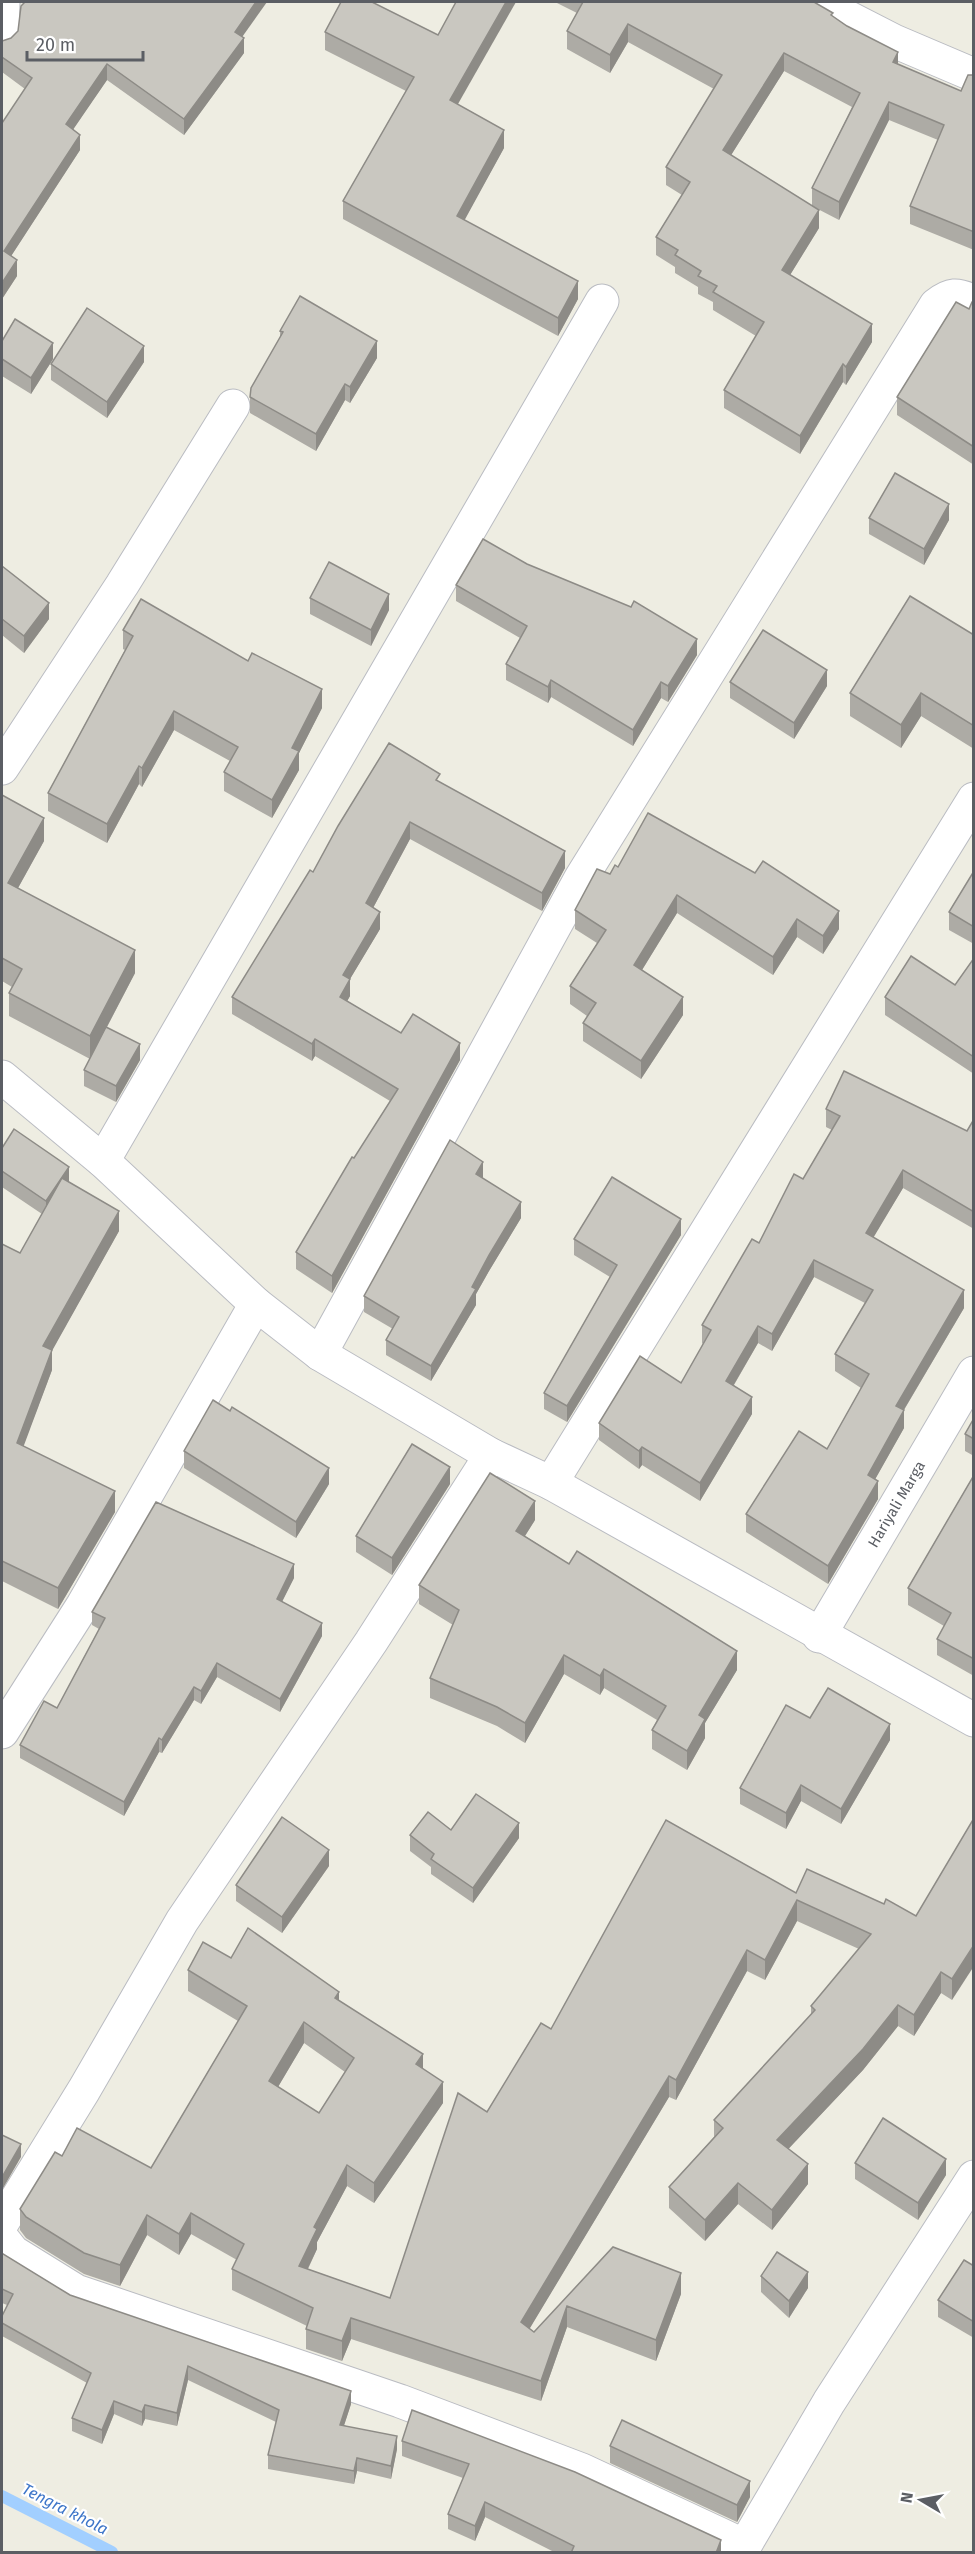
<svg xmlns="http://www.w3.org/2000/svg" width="975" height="2554" font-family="'Fira Sans',sans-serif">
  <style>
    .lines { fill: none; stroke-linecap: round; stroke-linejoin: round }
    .stream { stroke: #a2cfff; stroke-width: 12 }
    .minor-casing { stroke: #babcc2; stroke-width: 35 }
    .minor { stroke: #fff; stroke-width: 33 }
    .wall { fill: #adaba5; fill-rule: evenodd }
    .shaded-wall { fill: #8d8b86 }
    .building { fill: #c9c7c0; stroke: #8d8b86; stroke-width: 1.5; fill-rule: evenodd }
    .labels { text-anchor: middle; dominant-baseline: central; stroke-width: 4.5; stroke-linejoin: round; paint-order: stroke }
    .street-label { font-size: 15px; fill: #5b5e64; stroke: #fff }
    .water-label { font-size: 16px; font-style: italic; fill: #3e76c9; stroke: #fff }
  </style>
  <rect width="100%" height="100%" fill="#eeede2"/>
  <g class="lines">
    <path class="stream" d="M2,2496L112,2552"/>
    <g class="minor-casing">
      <g id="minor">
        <path d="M818,2L894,41L974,75"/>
        <path d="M2,38L3,2"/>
        <path d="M2,768L122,585L233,406"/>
        <path d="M2,1077L103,1161L256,1304L320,1354L491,1455L551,1483L974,1720"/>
        <path d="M103,1161L602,301"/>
        <path d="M320,1354L581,878L936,305C950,294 957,293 974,302"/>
        <path d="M551,1483L974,799"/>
        <path id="s1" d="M819,1636L974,1373"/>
        <path d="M2,1732L83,1605L256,1304"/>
        <path d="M2,2223L84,2090L182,1921L371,1642L491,1455"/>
        <path d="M2,2238L13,2252L76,2291L400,2401L582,2470L745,2546"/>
        <path d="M741,2552L829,2402L974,2177"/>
      </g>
    </g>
    <use href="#minor" class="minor"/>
  </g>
  <g class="wall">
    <path d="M555,2H814L898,64L961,91L974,75V250L910,224V206L938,140L889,120L839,220L812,206V188L852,107L784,71L731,155L819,228L790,275L872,342L846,385L843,382L800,454L724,408V390L756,336L713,310V302L698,294V287L675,273V267L656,255V237L682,195L666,185V167L714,89L628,42L610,73L567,49V31L577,13Z"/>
    <path d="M18,31L243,37L244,53L184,135L107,80L73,129L80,150L11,256L17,276L2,299L25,89L2,72V41L11,38Z"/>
    <path d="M325,32L438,35L458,105L504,148L464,220L578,299L558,336L343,219V201L406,91L325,50Z"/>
    <path d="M974,302V465L897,415V397L969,309Z"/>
    <path d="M280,331L377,358L350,403L345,400L316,451L250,413V397L280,338Z"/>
    <path d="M2,341L53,359L31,394L2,376Z"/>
    <path d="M144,362L107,418L51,380V364Z"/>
    <path d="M869,518L949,520L924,565L869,534Z"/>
    <path d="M527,564L697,655L668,702L661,698L633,746L551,697L548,703L506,680V664L520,638L456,601V585Z"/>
    <path d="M2,566L49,619L24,653L2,635Z"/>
    <path d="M310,598L389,610L371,646L310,614Z"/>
    <path d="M123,630L322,708L299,753V770L272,818L224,791V772L230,761L174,730L142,787L139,784L107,843L48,811V793L125,650L123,649Z"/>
    <path d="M974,635V749L921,716L901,748L850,716V693Z"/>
    <path d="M730,682L827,686L794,739L730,698Z"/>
    <path d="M440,782L565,868L542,911L410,839L373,908L380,929L350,979V996L347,1001L401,1033L460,1060L332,1293L296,1269V1252L390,1101L315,1056L312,1061L232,1014V997L313,872Z"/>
    <path d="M2,795L44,841L18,888L135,973L107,1027L140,1060L116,1102L84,1086V1070L90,1059L9,1016V993L12,987L2,981Z"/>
    <path d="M618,867L839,929L823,954L797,937L773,975L677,913L642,970L683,1015L641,1079L583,1041V1023L587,1016L570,1004V986L597,943L575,929V910L610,874Z"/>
    <path d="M974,871V944L949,930V912Z"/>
    <path d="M974,958V1074L885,1015V997L955,985Z"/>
    <path d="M826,1109L967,1131L974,1119V1229L903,1188L873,1237L964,1308L904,1410V1428L875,1479L878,1499L828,1584L746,1532V1514L827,1449L861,1388L835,1371V1354L865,1303L814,1277L772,1351L758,1343L734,1385L752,1414L700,1501L642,1465L639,1469L599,1440V1423L681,1383L703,1344L702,1343V1325L803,1179L832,1130L826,1127Z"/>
    <path d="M2,1148L69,1182L119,1231L52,1350V1370L23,1446L115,1512L58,1609L2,1581V1244L20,1253L42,1214L2,1187Z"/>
    <path d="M483,1177V1178L521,1218L489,1271L476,1294V1305L431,1381L386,1355V1340L393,1329L364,1312V1296Z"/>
    <path d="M681,1235L567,1422L544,1409V1393L610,1277L574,1255V1239Z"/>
    <path d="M230,1411L329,1484L296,1538L184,1468V1451Z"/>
    <path d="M974,1418V1456L965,1451V1434Z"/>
    <path d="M974,1475V1676L937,1655V1639L944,1626L908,1605V1588Z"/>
    <path d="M450,1484L392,1575L356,1552V1536Z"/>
    <path d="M535,1520L525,1536L737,1670L705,1723V1738L687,1770L652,1749V1730L657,1720L604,1688L600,1695L564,1674L525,1743L497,1726L430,1698V1678L453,1625L419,1604V1585Z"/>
    <path d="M294,1578L282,1601L322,1636L280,1712L217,1677L201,1704L194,1700L162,1753L159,1752L124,1816L20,1758V1745L57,1708L99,1629L92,1625V1612Z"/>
    <path d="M810,1718L890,1740L841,1824L801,1801L786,1829L740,1804V1788Z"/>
    <path d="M974,1818L952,2000L941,1993L914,2036L898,2026L863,2070L788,2149L808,2184L772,2230L738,2204L705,2241L669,2208V2187L714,2137V2120L811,2015V2006L859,1949L797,1921L765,1980L747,1971L676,2100L669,2097L529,2329L534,2332L613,2247L681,2294L656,2361L567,2327L541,2401L351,2339L342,2361L306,2349V2329L307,2326L232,2290V2269L237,2260L191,2234L179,2255L147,2235L120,2286L84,2274L26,2238L20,2230V2209L62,2156L151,2168L238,2021L188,1991V1970L231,1958L339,2001L423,2069L443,2103L374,2203L347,2186L317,2242V2249L308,2269L390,2298L487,2112L551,2029L796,1893L884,1904L916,1916ZM304,2043L345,2072L319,2113L278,2087Z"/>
    <path d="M451,1830L519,1838L473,1903L431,1874V1867L410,1851V1835Z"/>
    <path d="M329,1866L282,1933L236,1901V1885Z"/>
    <path d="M855,2163L946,2175L918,2220L855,2179Z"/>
    <path d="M2,2253L3,2254L70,2295L351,2404L344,2425L397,2449L391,2479L357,2471L354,2484L268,2469V2455L276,2422L188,2380L177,2426L145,2419L142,2426L114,2414L102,2444L72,2431V2418L87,2383L2,2336V2316L7,2305L2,2303Z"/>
    <path d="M974,2266V2338L938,2317V2300Z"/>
    <path d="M761,2276L808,2288L789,2318L761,2292Z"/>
    <path d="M402,2441L721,2553H556L485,2517L475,2541L448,2529V2514L463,2478L402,2456Z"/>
    <path d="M610,2446L750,2497L737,2522L610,2463Z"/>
  </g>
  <g class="shaded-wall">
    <path d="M256,2H267L235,47V32Z"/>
    <path d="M506,2H516L450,118V100Z"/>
    <path d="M628,24V42L610,73V55Z"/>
    <path d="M244,38V53L184,135V119Z"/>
    <path d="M898,52V70L893,62Z"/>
    <path d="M784,53V71L723,168V150Z"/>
    <path d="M107,64V80L66,140V124Z"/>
    <path d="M889,102V120L839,220V202Z"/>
    <path d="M504,130V148L457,234V216Z"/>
    <path d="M80,135V150L4,267V251Z"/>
    <path d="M819,210V228L782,288V270Z"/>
    <path d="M17,260V276L2,299V283Z"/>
    <path d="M578,281V299L558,336V318Z"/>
    <path d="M872,324V342L846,385V367Z"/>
    <path d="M377,341V358L350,403V387Z"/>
    <path d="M53,343V359L31,394V378Z"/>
    <path d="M144,346V362L107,418V402Z"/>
    <path d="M843,364V382L800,454V436Z"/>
    <path d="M345,384V400L316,451V434Z"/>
    <path d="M949,504V520L924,565V549Z"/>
    <path d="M389,594V610L371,646V630Z"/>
    <path d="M49,603V619L24,653V636Z"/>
    <path d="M697,639V655L668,702V686Z"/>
    <path d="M827,670V686L794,739V723Z"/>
    <path d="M551,680V697L548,703V687Z"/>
    <path d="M661,682V698L633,746V730Z"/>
    <path d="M322,689V708L299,753V770L272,818V800L292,748Z"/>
    <path d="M921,693V716L901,748V725Z"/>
    <path d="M174,711V730L142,787V768Z"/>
    <path d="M139,766V784L107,843V824Z"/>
    <path d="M44,818V841L8,906V883Z"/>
    <path d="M410,822V839L366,921V903Z"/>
    <path d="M565,851V868L542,911V893Z"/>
    <path d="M677,895V913L634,983V965Z"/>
    <path d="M839,911V929L823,954V936Z"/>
    <path d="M380,912V929L350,979V996L340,1014V997L343,975Z"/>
    <path d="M797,919V937L773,975V957Z"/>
    <path d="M135,950V973L90,1059V1036Z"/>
    <path d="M683,997V1015L641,1079V1061Z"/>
    <path d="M315,1039V1056L312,1061V1044Z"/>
    <path d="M460,1043V1060L332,1293V1276Z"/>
    <path d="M140,1044V1060L116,1102V1086Z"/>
    <path d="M483,1162V1177L476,1190V1174Z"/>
    <path d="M69,1167V1184L46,1217V1201Z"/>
    <path d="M903,1170V1188L866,1250V1233Z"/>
    <path d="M521,1202V1218L489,1271L476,1294V1305L431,1381V1366L489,1255Z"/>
    <path d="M119,1211V1231L43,1367V1346Z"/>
    <path d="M681,1219V1235L567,1422V1406Z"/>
    <path d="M814,1260V1277L772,1351V1334Z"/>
    <path d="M964,1290V1308L896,1423V1406Z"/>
    <path d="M758,1326V1343L726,1398V1381Z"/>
    <path d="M52,1350V1370L17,1464V1443Z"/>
    <path d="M752,1397V1414L700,1501V1483Z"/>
    <path d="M904,1410V1428L868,1492V1475Z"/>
    <path d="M642,1447V1465L639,1469V1451Z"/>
    <path d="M450,1467V1484L392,1575V1558Z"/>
    <path d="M329,1468V1484L296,1538V1522Z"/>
    <path d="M878,1481V1499L828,1584V1566Z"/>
    <path d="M115,1491V1512L58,1609V1588Z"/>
    <path d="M535,1501V1520L516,1550V1531Z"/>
    <path d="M294,1564V1578L277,1612V1599Z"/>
    <path d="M322,1623V1636L280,1712V1699Z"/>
    <path d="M737,1651V1670L705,1723V1738L687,1770V1751L699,1715Z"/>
    <path d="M564,1655V1674L525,1743V1723Z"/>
    <path d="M217,1663V1677L201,1704V1691Z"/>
    <path d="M604,1669V1688L600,1695V1676Z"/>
    <path d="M194,1687V1700L162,1753V1740Z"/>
    <path d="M890,1724V1740L841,1824V1809Z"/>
    <path d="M159,1738V1752L124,1816V1802Z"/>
    <path d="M801,1785V1801L786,1829V1813Z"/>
    <path d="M519,1823V1838L473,1903V1888Z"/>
    <path d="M329,1850V1866L282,1933V1917Z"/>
    <path d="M797,1900V1921L765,1980V1960Z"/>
    <path d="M974,1945V1966L952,2000V1979Z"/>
    <path d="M747,1950V1971L676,2100V2080Z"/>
    <path d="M941,1972V1993L914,2036V2015Z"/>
    <path d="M339,1992V2013L335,1998Z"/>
    <path d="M898,2005V2026L863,2070L777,2161V2140Z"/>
    <path d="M304,2022V2043L269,2102V2081Z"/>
    <path d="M423,2054V2075L416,2064Z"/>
    <path d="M669,2076V2097L521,2343V2322Z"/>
    <path d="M443,2082V2103L374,2203V2183Z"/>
    <path d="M21,2144V2157L2,2190V2177Z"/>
    <path d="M946,2159V2175L918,2220V2203Z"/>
    <path d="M808,2164V2184L772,2230V2210Z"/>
    <path d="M347,2165V2186L317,2242V2249L299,2287V2266L314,2227Z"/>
    <path d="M738,2183V2204L705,2241V2220Z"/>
    <path d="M191,2213V2234L179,2255V2234Z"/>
    <path d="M147,2215V2235L120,2286V2265Z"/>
    <path d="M808,2272V2288L789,2318V2301Z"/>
    <path d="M681,2273V2294L656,2361V2340Z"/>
    <path d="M567,2306V2327L541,2401V2381Z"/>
    <path d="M351,2318V2339L342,2361V2341Z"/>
    <path d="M188,2366V2380L177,2426V2413Z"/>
    <path d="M351,2391V2404L340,2438V2425Z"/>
    <path d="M114,2401V2414L102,2444V2430Z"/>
    <path d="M145,2405V2419L142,2426V2412Z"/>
    <path d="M397,2436V2449L391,2479V2466Z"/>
    <path d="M357,2458V2471L354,2484V2471Z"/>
    <path d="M750,2481V2497L737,2522V2505Z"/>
    <path d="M485,2502V2517L475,2541V2526Z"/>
    <path d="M721,2540V2553H716Z"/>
  </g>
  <g class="building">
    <path d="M25,2H256L235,32L244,38L184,119L107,64L66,124L80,135L4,251L17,260L2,283V123L32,78L2,57V41L11,38L18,31L21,6Z"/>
    <path d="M341,2H372L438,35L456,2H506L450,100L504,130L457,216L578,281L558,318L343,201L414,77L325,32Z"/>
    <path d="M583,2H814L833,13L831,15L847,26L898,52L893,62L961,91L968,75H974V232L910,206L944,125L889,102L839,202L812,188L860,93L784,53L723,150L819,210L782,270L872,324L846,367L843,364L800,436L724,390L764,322L713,292L717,286L698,276L701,271L675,255L678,250L656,237L690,182L666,167L722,75L628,24L610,55L567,31Z"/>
    <path d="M300,296L377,341L350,387L345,384L316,434L250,397L251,388L283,332L280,331Z"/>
    <path d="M956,302L969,309L972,302H974V447L897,397Z"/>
    <path d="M87,308L144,346L107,402L51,364Z"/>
    <path d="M15,319L53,343L31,378L2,359V341Z"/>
    <path d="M895,473L949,504L924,549L869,518Z"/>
    <path d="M483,539L527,564L631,607L634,601L697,639L668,686L661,682L633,730L551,680L548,687L506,664L527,626L456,585Z"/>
    <path d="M329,562L389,594L371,630L310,598Z"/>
    <path d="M2,566L49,603L24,636L2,619Z"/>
    <path d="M910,596L974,635V726L921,693L901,725L850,693Z"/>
    <path d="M141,599L248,661L252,653L322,689L292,748L299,751L272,800L224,772L238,747L174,711L142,768L139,766L107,824L48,793L133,636L123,630Z"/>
    <path d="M763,630L827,670L794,723L730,682Z"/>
    <path d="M389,743L440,774L436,780L565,851L542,893L410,822L366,903L380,912L343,975L350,979L340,997L401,1033L413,1014L460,1043L332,1276L296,1252L352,1157L354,1158L398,1089L315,1039L312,1044L232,997L310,870L313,872L338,826Z"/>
    <path d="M2,795L44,818L8,883L135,950L90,1036L9,993L22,969L2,958Z"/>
    <path d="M648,813L755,873L763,861L839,911L823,936L797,919L773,957L677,895L634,965L683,997L641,1061L583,1023L596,1003L570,986L606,930L575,910L597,869L610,874L615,865L618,867Z"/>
    <path d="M974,871V927L949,912Z"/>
    <path d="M911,956L955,985L974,958V1057L885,997Z"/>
    <path d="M106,1027L140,1044L116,1086L84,1070Z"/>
    <path d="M844,1071L967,1131L974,1119V1212L903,1170L866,1233L964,1290L896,1406L904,1410L868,1475L878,1481L828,1566L746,1514L799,1431L827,1449L869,1374L835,1354L873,1290L814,1260L772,1334L758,1326L726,1381L752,1397L700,1483L642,1447L639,1451L599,1423L640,1356L681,1383L711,1330L702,1325L752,1239L759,1243L794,1174L803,1179L840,1116L826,1109Z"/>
    <path d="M14,1129L69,1167L46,1201L2,1171V1148Z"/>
    <path d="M450,1140L483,1162L476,1174L521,1202L489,1255L472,1287L476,1289L431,1366L386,1340L399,1317L364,1296Z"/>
    <path d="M612,1177L681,1219L567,1406L544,1393L617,1265L574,1239Z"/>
    <path d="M62,1178L119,1211L43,1346L52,1350L17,1443L115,1491L58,1588L2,1561V1244L20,1253Z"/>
    <path d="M213,1400L230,1411L232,1407L329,1468L296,1522L184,1451Z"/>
    <path d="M974,1418V1439L965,1434Z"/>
    <path d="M412,1444L450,1467L392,1558L356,1536Z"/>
    <path d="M490,1473L535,1501L516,1531L569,1564L577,1551L737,1651L699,1715L705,1719L687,1751L652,1730L666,1706L604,1669L600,1676L564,1655L525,1723L497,1707L430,1678L459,1610L419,1585Z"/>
    <path d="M974,1475V1659L937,1639L951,1613L908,1588Z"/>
    <path d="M156,1502L294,1564L277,1599L322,1623L280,1699L217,1663L201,1691L194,1687L162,1740L159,1738L124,1802L20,1745L44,1701L57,1708L105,1618L92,1612Z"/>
    <path d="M828,1688L890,1724L841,1809L801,1785L786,1813L740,1788L786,1705L810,1718Z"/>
    <path d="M476,1794L519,1823L473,1888L431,1859L434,1854L410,1835L428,1812L451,1830Z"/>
    <path d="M282,1817L329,1850L282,1917L236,1885Z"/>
    <path d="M974,1818V1945L952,1979L941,1972L914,2015L898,2005L863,2049L777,2140L808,2164L772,2210L738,2183L705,2220L669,2187L723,2128L714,2120L815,2010L811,2006L871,1934L797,1900L765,1960L747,1950L676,2080L669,2076L521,2322L534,2332L613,2247L681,2273L656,2340L567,2306L541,2381L351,2318L342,2341L306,2329L313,2308L232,2269L244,2244L191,2213L179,2234L147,2215L120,2265L84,2253L26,2217L20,2209L55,2152L62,2156L77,2128L151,2168L247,2006L188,1970L203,1942L231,1958L248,1928L339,1992L335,1998L423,2054L416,2064L443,2082L374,2183L347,2165L314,2227L317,2229L299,2266L390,2298L458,2093L487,2112L541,2023L551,2029L666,1820L796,1893L807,1869L884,1904L886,1899L916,1916ZM304,2022L354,2058L319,2113L269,2081Z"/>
    <path d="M883,2118L946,2159L918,2203L855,2163Z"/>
    <path d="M2,2135L21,2144L2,2177Z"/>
    <path d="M777,2252L808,2272L789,2301L761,2276Z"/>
    <path d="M2,2253L3,2254L70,2295L351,2391L340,2425L397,2436L391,2466L357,2458L354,2471L268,2455L279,2410L188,2366L177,2413L145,2405L142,2412L114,2401L102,2430L72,2418L91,2373L2,2323V2316L13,2294L2,2289Z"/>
    <path d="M964,2260L974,2266V2322L938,2300Z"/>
    <path d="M412,2410L575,2472L721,2540L716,2553H571L574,2546L485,2502L475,2526L448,2514L469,2464L402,2441Z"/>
    <path d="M622,2420L750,2481L737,2505L610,2446Z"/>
  </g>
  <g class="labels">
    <g class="street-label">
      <text stroke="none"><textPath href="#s1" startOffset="153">Hariyali Marga</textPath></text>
    </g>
    <g class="water-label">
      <text transform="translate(65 2509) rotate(27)">Tengra khola</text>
    </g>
  </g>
  <rect width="975" height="2554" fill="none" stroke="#5b5e64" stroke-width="6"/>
  <g transform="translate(921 2500) rotate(280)" stroke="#ffffff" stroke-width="4.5" paint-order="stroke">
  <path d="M0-4.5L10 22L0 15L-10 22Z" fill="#5b5e64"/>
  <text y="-9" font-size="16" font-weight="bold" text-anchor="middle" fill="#5b5e64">N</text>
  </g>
  <path d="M27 51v9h116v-9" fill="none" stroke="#5b5e64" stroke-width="3"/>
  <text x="36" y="51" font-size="18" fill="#5b5e64" stroke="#ffffff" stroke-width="4.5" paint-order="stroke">20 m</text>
</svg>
